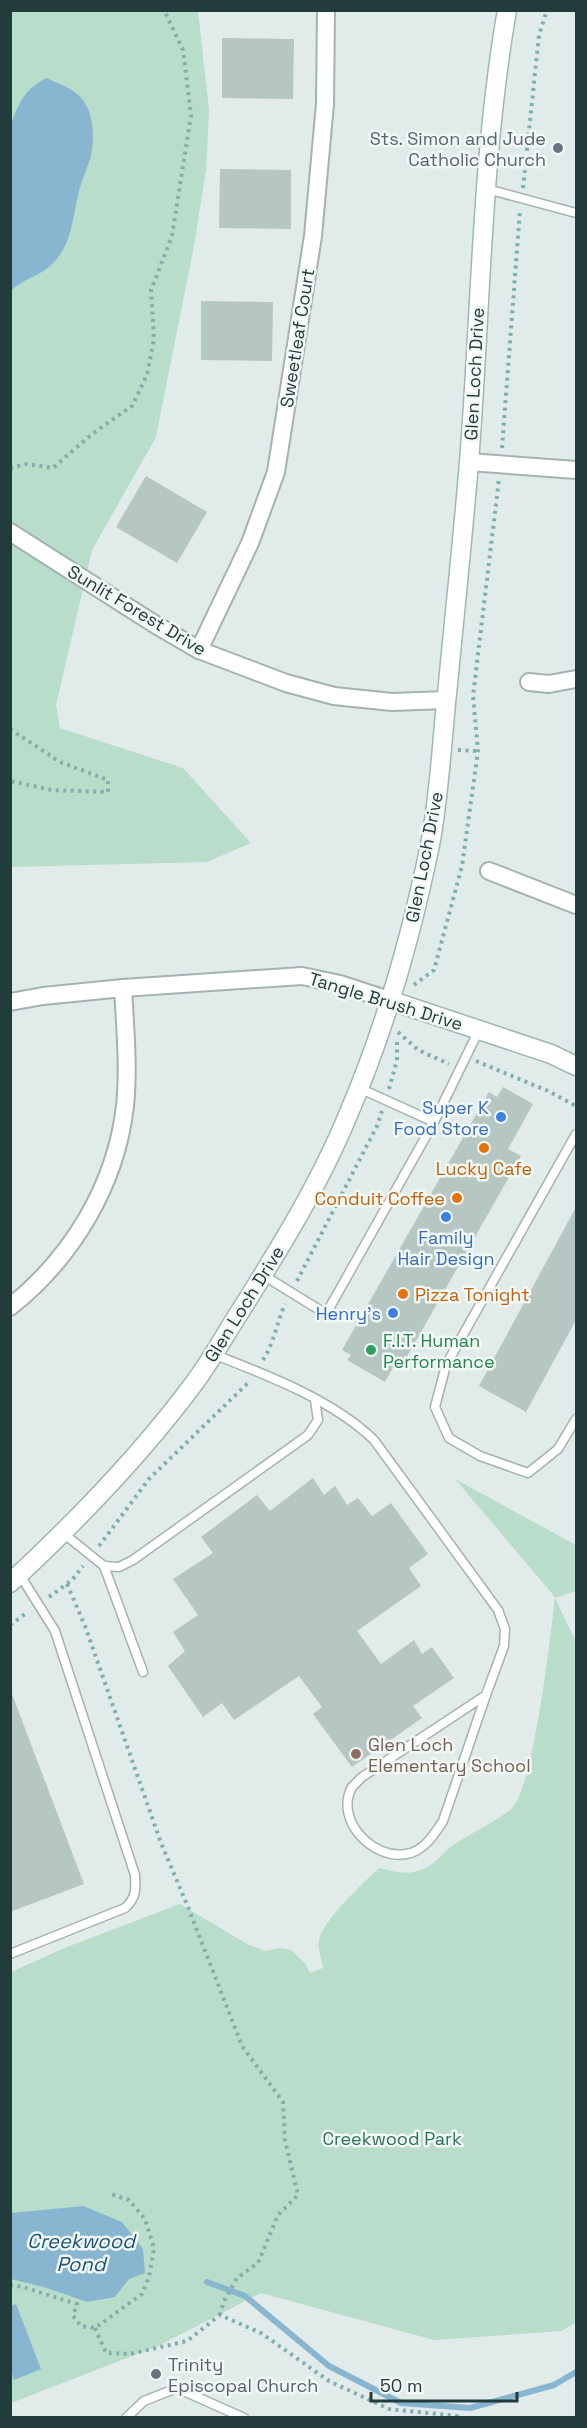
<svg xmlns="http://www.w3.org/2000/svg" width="587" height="2428" font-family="'Space Grotesk',sans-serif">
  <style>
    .green { fill: #b9ddcb }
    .water { fill: #88b6d1 }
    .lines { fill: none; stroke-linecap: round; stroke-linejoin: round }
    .stream { stroke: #88b6d1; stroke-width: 6 }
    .building { fill: #b6c6c3 }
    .lane-casing { stroke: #a4b3b1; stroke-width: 11 }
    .street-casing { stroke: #a4b3b1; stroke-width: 20 }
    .secondary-casing { stroke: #9fb7b4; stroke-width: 21 }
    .path { stroke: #81afab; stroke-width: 4; stroke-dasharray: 3 4.5; stroke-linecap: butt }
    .lane { stroke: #fff; stroke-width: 8 }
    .street { stroke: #fff; stroke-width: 16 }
    .secondary { stroke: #fff; stroke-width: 18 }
    .worship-dot { fill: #6b7280; stroke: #f1f8f6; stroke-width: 2 }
    .shop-dot { fill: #3f7fe0; stroke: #f1f8f6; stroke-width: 2 }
    .food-dot { fill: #e8710a; stroke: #f1f8f6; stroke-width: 2 }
    .leisure-dot { fill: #2e9e5b; stroke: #f1f8f6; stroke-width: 2 }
    .education-dot { fill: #8d6e63; stroke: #f1f8f6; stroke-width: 2 }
    .labels { text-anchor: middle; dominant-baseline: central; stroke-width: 5; stroke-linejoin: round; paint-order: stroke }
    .worship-label { font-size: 18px; fill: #5b616d; stroke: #f1f8f6; text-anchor: end }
    .street-label { font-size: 18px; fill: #213c3b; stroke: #f1f8f6 }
    .shop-label { font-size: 18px; fill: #366cbe; stroke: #f1f8f6; text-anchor: end }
    .food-label { font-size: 18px; fill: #c56008; stroke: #f1f8f6 }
    .leisure-label { font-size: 18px; fill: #27864d; stroke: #f1f8f6; text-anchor: start }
    .education-label { font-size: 18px; fill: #785e54; stroke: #f1f8f6; text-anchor: start }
    .park-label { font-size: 18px; fill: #2b7357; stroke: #f1f8f6 }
    .water-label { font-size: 20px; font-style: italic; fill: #1b5478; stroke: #f1f8f6 }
  </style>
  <rect width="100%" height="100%" fill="#e1ebe9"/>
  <g class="green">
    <path d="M10,11H198L209,110L206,170L194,246L156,437L92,550L56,705L60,728L183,768L251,843L207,862L11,867Z"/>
    <path d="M455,1479L576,1545V1591L555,1598L576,1642V2322L562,2331L434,2340L261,2293L158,2346L11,2403V1972L67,1947L180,1904L249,1945L266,1951L279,1948L291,1950L306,1964L310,1973L323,1968C322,1960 317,1947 319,1940C323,1920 364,1882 379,1868C399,1873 413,1877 432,1864C439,1860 444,1851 452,1846C466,1836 503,1818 513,1807C534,1782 551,1635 555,1597Z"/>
  </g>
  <g class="water">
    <path d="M47,78C56,83 68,86 76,93C96,108 96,144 88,165C85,174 81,182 79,191C74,211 72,237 61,253C45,278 28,274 11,291V124C19,103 25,88 47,78Z"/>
    <path d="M83,2206L122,2222L143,2249L145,2273L129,2279L115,2297L87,2302L47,2288L11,2279V2213Z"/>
    <path d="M16,2304L41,2369L14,2380L11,2370L10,2306Z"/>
  </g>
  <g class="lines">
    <path class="stream" d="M207,2282L245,2296L329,2366L401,2403L470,2408L554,2385L576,2372"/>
  </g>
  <g class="building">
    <path d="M222,38L294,39L293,99L222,98Z"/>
    <path d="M220,169L291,170V229L219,228Z"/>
    <path d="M201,301L273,302L272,361L201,360Z"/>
    <path d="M146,476L207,512L177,563L116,527Z"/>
    <path d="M503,1087L533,1104L508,1149L521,1156L405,1360L399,1357L385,1382L347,1360L351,1355L342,1350L489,1092L497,1097Z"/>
    <path d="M576,1207V1320L526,1412L479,1386Z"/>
    <path d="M313,1478L324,1495L335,1486L347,1505L358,1498L372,1516L391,1503L428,1554L409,1568L421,1586L357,1631L381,1664L414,1640L422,1654L432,1647L454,1678L413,1706L422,1718L352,1767L313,1714L322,1707L299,1676L234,1720L222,1703L203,1717L168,1666L185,1651L173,1632L198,1615L173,1579L213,1553L201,1537L257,1495L270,1511Z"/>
    <path d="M12,1694L84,1884L10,1912V1695Z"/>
  </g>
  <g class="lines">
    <g class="lane-casing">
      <g id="lane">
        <path d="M487,189L576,213"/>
        <path d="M434,1122L479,1030"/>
        <path d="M576,1134L446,1365L435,1407L449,1438L480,1456L528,1473L558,1449L576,1419"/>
        <path d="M263,1275L326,1314L434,1122L359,1088"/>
        <path d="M213,1354C267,1375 333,1400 374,1440L498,1610L505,1629L504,1646L486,1695L362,1777C359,1780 355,1784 352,1787C334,1820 373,1860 406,1854C423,1852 434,1835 443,1821L486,1695"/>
        <path d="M63,1533L104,1566L119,1567L133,1560L308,1435L318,1420L315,1400"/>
        <path d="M104,1566L143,1672"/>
        <path d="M10,1954L125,1908C136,1898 136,1890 135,1875L55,1631L20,1575"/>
        <path d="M126,2418L144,2401L177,2388L244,2418"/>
      </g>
    </g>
    <g class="street-casing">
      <g id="street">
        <path d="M469,462L576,470"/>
        <path d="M10,532L156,625L199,650L286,683L334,696L392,702L446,700"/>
        <path d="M199,650L250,543L276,472L313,236L325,104L326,10"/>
        <path d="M529,682L549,684L576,679"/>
        <path d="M489,871L576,905"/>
        <path d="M10,1002L43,996L123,988L302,976L340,984L389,1000"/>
        <path d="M10,1307C72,1258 116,1185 125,1106C129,1067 125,1027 123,988"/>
      </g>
    </g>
    <g class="secondary-casing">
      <g id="secondary">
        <path d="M389,1000L551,1054L576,1066"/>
        <path d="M10,1583C77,1521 141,1455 195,1382C212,1359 226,1333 241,1310C280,1248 320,1183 348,1115C385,1029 411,937 430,845C440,792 442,737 448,684C455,610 463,536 469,462C481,312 481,159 507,10"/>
      </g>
    </g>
    <g class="path">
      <path d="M523,188L539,35L547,10"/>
      <path d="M502,448L520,210"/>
      <path d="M10,468L27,464L53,468L92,434L132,406L147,375L154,339L151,290L172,236L191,115L183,50L164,10"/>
      <path d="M10,729L60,762L108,780V792L52,790L10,781"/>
      <path d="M458,750L478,751"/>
      <path d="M414,985L434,970L462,866L478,751L473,696L499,479"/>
      <path d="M398,1032L418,1050L449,1064"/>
      <path d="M476,1061L548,1091L576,1106"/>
      <path d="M389,1089L397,1060V1041"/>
      <path d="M297,1281L377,1126L382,1111"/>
      <path d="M263,1360C274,1343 277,1322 285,1304"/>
      <path d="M99,1546L149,1479L249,1382"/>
      <path d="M67,1584L85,1626L161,1843L188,1907L242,2046L283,2102L285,2140L298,2195L278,2215L258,2263L237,2278L224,2301L220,2315"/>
      <path d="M49,1597L72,1580L83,1566"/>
      <path d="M10,1625L28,1612"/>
      <path d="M10,2285L23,2287L77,2304L73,2316L81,2326L95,2328L142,2294L149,2277L154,2248L145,2219L129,2200L111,2194"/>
      <path d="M95,2328L106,2353L130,2354L187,2341L220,2315L261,2333L329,2381L389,2409L457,2416L459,2418"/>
    </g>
    <use href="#lane" class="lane"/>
    <use href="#street" class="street"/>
    <use href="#secondary" class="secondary"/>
  </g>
  <g class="worship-dot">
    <circle cx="558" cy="148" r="6"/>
    <circle cx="156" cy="2374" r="6"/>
  </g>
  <g class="shop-dot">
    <circle cx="501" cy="1117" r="6"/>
    <circle cx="446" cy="1217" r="6"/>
    <circle cx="393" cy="1313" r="6"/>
  </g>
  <g class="food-dot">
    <circle cx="484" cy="1148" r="6"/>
    <circle cx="457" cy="1198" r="6"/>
    <circle cx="403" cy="1294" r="6"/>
  </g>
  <circle class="leisure-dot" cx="371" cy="1350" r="6"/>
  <circle class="education-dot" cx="356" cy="1754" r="6"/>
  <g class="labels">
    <g class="worship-label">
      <text x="546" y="138">Sts. Simon and Jude<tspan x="546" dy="21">Catholic Church</tspan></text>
      <text x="168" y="2364" text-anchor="start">Trinity<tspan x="168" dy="21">Episcopal Church</tspan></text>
    </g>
    <g class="street-label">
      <text transform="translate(297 338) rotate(-81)">Sweetleaf Court</text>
      <text transform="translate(474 374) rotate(-87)">Glen Loch Drive</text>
      <text transform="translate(137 610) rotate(31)">Sunlit Forest Drive</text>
      <text transform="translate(424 857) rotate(-79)">Glen Loch Drive</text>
      <text transform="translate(386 1001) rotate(17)">Tangle Brush Drive</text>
      <text transform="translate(244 1304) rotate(-58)">Glen Loch Drive</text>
    </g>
    <g class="shop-label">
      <text x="489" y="1107">Super K<tspan x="489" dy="21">Food Store</tspan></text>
      <text x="446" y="1237" text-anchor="middle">Family<tspan x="446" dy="21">Hair Design</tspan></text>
      <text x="381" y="1313">Henry's</text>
    </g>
    <g class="food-label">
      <text x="484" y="1168">Lucky Cafe</text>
      <text x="445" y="1198" text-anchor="end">Conduit Coffee</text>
      <text x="415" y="1294" text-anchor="start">Pizza Tonight</text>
    </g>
    <g class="leisure-label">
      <text x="383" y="1340">F.I.T. Human<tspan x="383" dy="21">Performance</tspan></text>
    </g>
    <g class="education-label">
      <text x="368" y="1744">Glen Loch<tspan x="368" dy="21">Elementary School</tspan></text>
    </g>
    <g class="park-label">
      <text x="392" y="2138">Creekwood Park</text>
    </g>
    <g class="water-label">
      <text x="81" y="2241">Creekwood<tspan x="81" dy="23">Pond</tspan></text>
    </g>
  </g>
  <rect width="587" height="2428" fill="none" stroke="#213c3b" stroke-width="24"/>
  <path d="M371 2392v9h146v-9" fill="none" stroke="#213c3b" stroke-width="3"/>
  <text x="380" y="2392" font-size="18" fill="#213c3b" stroke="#f1f8f6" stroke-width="4.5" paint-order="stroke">50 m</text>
</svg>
